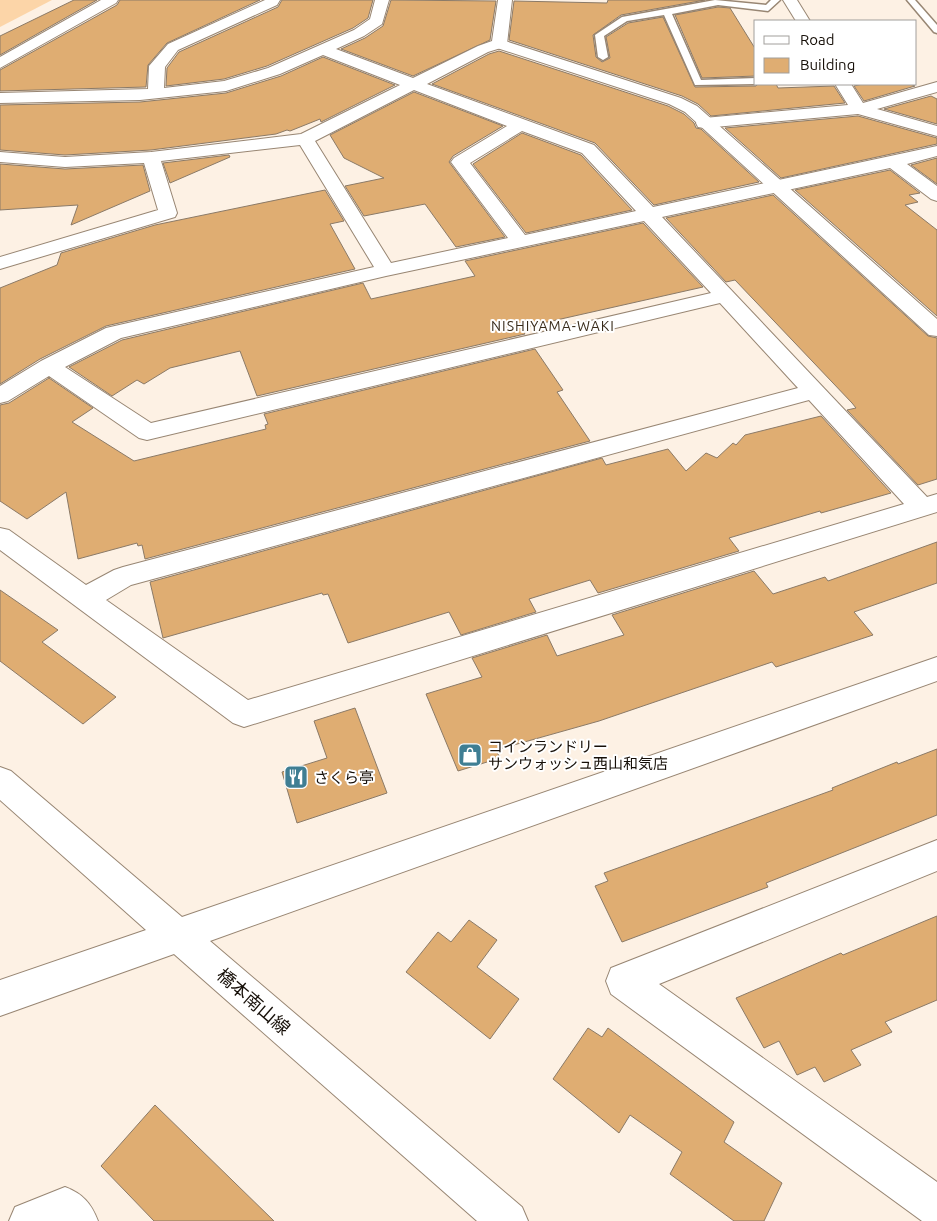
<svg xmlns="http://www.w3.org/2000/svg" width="937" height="1221" font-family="Ubuntu,'Noto Sans JP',sans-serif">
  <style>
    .green { fill: #fcd5a8 }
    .building { fill: #dfad72; stroke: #8b7a67 }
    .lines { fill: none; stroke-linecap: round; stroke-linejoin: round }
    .lane-casing { stroke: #988673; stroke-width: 3 }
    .street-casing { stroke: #988673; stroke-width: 2 }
    .secondary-casing { stroke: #988673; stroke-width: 2 }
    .lane { fill: #fff; fill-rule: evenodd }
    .street { fill: #fff; fill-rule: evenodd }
    .secondary { fill: #fff; fill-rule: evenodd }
    .labels { text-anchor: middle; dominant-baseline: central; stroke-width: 4; stroke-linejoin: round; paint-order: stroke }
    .far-neighbourhood-label { font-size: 14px; letter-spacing: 1px; fill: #382a19; stroke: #fff }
    .poi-label { font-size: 15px; fill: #160f08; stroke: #fff; text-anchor: start }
    .near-street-label { font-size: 18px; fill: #160f08; stroke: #fff }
  </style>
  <rect width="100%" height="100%" fill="#fdf1e4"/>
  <path class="green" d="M0,0H52L0,27Z"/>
  <g class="building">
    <path d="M74,0H97L0,55V36Z"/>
    <path d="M120,0H260L167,43L148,65L146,87L0,91V70L117,5Z"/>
    <path d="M282,0H373L368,18L353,28L267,66L224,79L166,86L167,68L179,52L278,7Z"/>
    <path d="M391,0L496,1L490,40L413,76L341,49L365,38L383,26Z"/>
    <path d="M608,0H705L621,15L593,35L596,57L602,62L610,58L606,37L628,23L663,17L695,87L756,86L758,84H776L778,88L834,86L845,103L711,116L698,104L682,96L509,40L514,1L607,3Z"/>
    <path d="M718,7L730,8L756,50V76L702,78L675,15Z"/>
    <path d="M499,51L668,106L684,114L694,123L696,128L701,129L759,182L654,205L595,143L432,84L489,54Z"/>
    <path d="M323,57L395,85L321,122L320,119L290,131L287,130L276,134L151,150L65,155L0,150V105L140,102L226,93L281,76Z"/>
    <path d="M863,84H910L915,86L864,101L854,86Z"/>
    <path d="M414,92L503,126L453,156L449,162L505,237L456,247L425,204L364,216L345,186L384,178L344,158L330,135Z"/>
    <path d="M931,96L937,99V124L884,109Z"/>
    <path d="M858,116L937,138V144L781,178L725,128Z"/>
    <path d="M522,133L581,155L632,210L526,233L473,164Z"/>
    <path d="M229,155L230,157L170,183L163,163Z"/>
    <path d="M937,158V184L911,165Z"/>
    <path d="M0,164L65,169L143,165L150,191L71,225L78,205L0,210Z"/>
    <path d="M890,170L920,193L909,195L918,202L905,205L937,230V316L795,190Z"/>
    <path d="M325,190L344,221L330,224L355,269L106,326L40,359L0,384V288L57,265L61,253L155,225Z"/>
    <path d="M773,195L928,336L937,338V479L918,485L847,410L856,408L852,403L735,280L726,282L666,218Z"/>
    <path d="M643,223L703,287L521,328L525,334L257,396L240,351L170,368L144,384L137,380L112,396L69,367L122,340L363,283L371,299L475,276L465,261Z"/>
    <path d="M535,349L563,390L557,392L590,441L145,559L142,545L138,546L137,543L78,559L66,492L27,519L0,501V405L9,403L49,378L93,408L72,422L134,461L266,429L265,425L268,424L264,414Z"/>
    <path d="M821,416L891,493L821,513L820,511L729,538L739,551L598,593L590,580L529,599L536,612L461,635L449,612L348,643L328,594L323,595L322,593L163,638L150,582L602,458L606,465L668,449L686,471L706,453L717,458L733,443L736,445L745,435Z"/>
    <path d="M937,542V583L854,612L873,635L776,667L772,662L599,721L496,750L500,758L458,771L426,694L482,677L472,658L547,635L557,656L624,635L612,615L754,571L773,594L825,577L828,581Z"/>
    <path d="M0,590L58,630L42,642L116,697L83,724L0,661Z"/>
    <path d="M355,708L387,793L297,823L282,772L327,758L314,721Z"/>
    <path d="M937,749V815L766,883L768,887L622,942L595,886L608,881L604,873L833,790L832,788L897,762L898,764Z"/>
    <path d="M937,916V1000L885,1022L892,1032L851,1050L861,1065L824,1082L815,1067L797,1075L779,1041L764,1048L736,998L841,953L843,955Z"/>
    <path d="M469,920L497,940L477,967L519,999L490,1039L406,972L438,932L451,942Z"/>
    <path d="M588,1028L602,1037L608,1028L734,1122L724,1142L782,1183L764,1221H734L670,1174L682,1152L630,1115L619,1133L553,1079Z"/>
    <path d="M155,1105L274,1221H154L101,1166Z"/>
  </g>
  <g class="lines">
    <g class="lane-casing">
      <g id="lane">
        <path d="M715,0L766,5L771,0H780L768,11L718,5L672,14L701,80L756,78V84L695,85L664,15L627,21L604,36L608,57L603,60L598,57L595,35L622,17Z"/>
        <path d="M907,0H915L937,25V33L934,32Z"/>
      </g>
    </g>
    <g class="street-casing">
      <g id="street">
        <path d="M101,0H118L116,3L0,68V57Z"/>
        <path d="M265,0H280L277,5L178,50L165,67L164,88L224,81L268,68L354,30L370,19L375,0H389L382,24L364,36L336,49L413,78L478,46L492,41L498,0H512L507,44L504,47L488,52L427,84L594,145L653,207L937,146V156L907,164L937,186V201L931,199L890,168L662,217L927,497L937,494V512L244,727L233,723L0,550V528L9,530L86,585L114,570L123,567L798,388L720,303L147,440L139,438L49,376L8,401L0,403V386L41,361L106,328L374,267L300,145L161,161L177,213L175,217L0,269V257L158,210L144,163L65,167L0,162V152L65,157L151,152L301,134L400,85L323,55L280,74L226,91L140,100L0,103V93L148,89L149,66L168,44ZM414,90L507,126L454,158L451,162L508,238L391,263L315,141ZM522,131L582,153L636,211L525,235L470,163ZM644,221L711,293L151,423L65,367L121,338L386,276ZM809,400L904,504L248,700L106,600L131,585Z"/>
        <path d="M783,0H797L810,21H796Z"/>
        <path d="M937,82V92L877,109L937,126V136L858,114L704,128L698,127L696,123L698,119L704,118L848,105L835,84H851L863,103Z"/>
        <path d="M937,840V871L659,984L937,1182V1221H922L611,994L606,981L611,968Z"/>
        <path d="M65,1187C83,1194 91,1203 98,1221H9L15,1207Z"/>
      </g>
    </g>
    <g class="secondary-casing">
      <g id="secondary">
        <path d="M499,39L681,98L697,106L937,319V336L929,335L685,112L669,104L494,47L491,44L494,41Z"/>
        <path d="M937,657V681L210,941L522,1207L528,1221H477L174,954L0,1016V980L146,930L0,800V767L11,771L182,917Z"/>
      </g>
    </g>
    <use href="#lane" class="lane"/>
    <use href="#street" class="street"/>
    <use href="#secondary" class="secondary"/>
  </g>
  <defs>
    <g id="shop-square" transform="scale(1.25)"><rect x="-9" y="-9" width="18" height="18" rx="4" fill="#3f7e93" stroke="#fff"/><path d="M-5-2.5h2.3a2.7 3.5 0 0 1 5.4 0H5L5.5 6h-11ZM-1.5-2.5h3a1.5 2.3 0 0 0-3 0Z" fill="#fff"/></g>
    <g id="restaurant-square" transform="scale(1.25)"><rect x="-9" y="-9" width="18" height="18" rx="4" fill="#3f7e93" stroke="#fff"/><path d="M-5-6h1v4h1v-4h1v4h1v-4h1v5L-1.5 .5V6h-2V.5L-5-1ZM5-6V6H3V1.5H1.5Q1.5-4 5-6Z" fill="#fff"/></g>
  </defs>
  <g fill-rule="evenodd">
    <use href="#shop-square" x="470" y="755"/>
    <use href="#restaurant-square" x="296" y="777"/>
  </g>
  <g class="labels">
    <g class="far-neighbourhood-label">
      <text x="553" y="326">NISHIYAMA-WAKI</text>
    </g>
    <g class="poi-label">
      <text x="488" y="746">コインランドリー<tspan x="488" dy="17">サンウォッシュ西山和気店</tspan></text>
      <text x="314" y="777">さくら亭</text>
    </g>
    <g class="near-street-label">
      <text transform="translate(254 1001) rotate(41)">橋本南山線</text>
    </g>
  </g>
  <rect x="754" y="20" width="162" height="65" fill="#ffffff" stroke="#a29f9c"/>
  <rect x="764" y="36" width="25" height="8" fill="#ffffff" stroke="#a29f9c"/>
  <text x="800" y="45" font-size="15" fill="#160f08">Road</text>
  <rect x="764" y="58" width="25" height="15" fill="#dfad72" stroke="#a29f9c"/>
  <text x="800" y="70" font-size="15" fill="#160f08">Building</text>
</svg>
